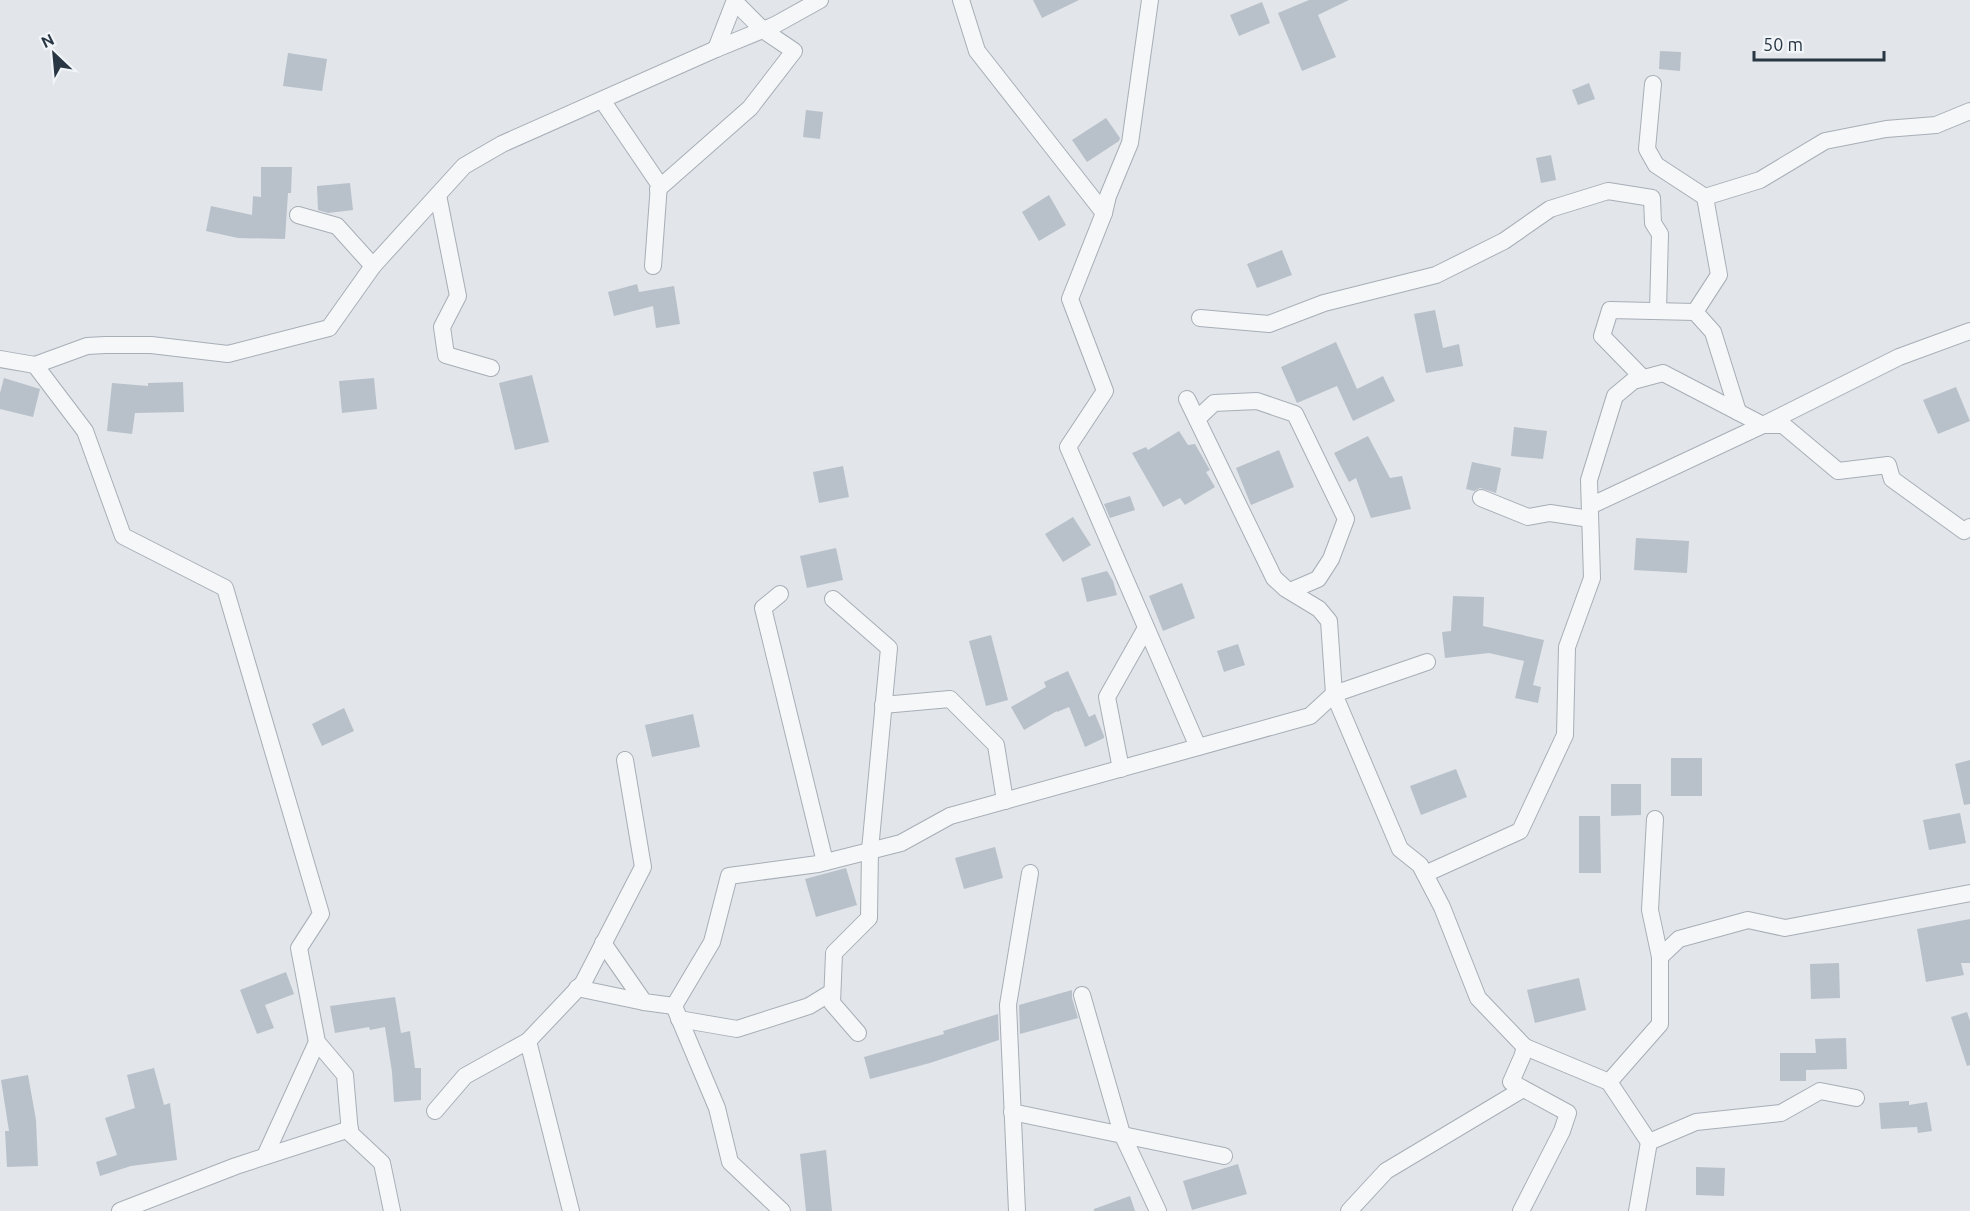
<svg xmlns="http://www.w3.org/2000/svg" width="1970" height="1211" font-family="Ubuntu,sans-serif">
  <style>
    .building { fill: #b8c0c9 }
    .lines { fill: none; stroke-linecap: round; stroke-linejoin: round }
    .street-casing { stroke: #a7aeb6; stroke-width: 18 }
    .street { stroke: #f5f7f9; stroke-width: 16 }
  </style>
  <rect width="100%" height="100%" fill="#e2e6eb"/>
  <g class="building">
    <path d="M1033,0H1079L1042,18Z"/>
    <path d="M1309,0H1349L1318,15L1336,57L1302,71L1278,13Z"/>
    <path d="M1262,2L1270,23L1239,36L1230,15Z"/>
    <path d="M1660,51L1681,52L1680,71L1659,69Z"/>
    <path d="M288,53L327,59L322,91L283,86Z"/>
    <path d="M1589,83L1595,99L1578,105L1572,90Z"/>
    <path d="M806,110L823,112L820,139L803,137Z"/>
    <path d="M1106,118L1120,138L1119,141L1087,162L1072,140Z"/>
    <path d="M1551,155L1556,180L1541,183L1536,158Z"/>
    <path d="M261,167H292L291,193H288L285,239L238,238L206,231L211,206L252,215L253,196L261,197Z"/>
    <path d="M350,183L353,210L328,213L318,210L317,186Z"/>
    <path d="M1049,195L1066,225L1039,241L1022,212Z"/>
    <path d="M1282,250L1292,275L1257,288L1247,264Z"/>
    <path d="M637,284L639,292L674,286L680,324L656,328L653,306L614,316L608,292Z"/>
    <path d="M1435,310L1443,348L1459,344L1463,366L1426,373L1414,314Z"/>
    <path d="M1336,342L1357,389L1383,376L1395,401L1353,421L1337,386L1297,403L1281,367Z"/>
    <path d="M532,375L549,442L515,450L499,383Z"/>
    <path d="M4,378L40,389L33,417L0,409V393Z"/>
    <path d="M374,378L377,409L342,413L339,381Z"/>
    <path d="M183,382L184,412L135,413L132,434L107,431L112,383L148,386V383Z"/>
    <path d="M1956,387L1970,421L1938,434L1923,400Z"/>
    <path d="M1514,427L1547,431L1543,459L1511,456Z"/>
    <path d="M1179,431L1188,445L1195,444L1210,470L1206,472L1215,487L1185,505L1180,498L1163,507L1132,453L1146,447L1148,450Z"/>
    <path d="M1368,436L1390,478L1402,476L1411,509L1371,518L1356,478L1349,482L1334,453Z"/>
    <path d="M1279,450L1294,487L1251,505L1236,468Z"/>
    <path d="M1472,462L1501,468L1496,493L1480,488L1474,491L1466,489Z"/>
    <path d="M843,466L849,497L819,503L813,472Z"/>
    <path d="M1130,496L1135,510L1110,518L1104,504Z"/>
    <path d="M1073,517L1091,545L1063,562L1045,534Z"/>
    <path d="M1636,538L1689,541L1687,573L1634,570Z"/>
    <path d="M836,548L843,580L807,588L800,556Z"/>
    <path d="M1107,571L1113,581L1117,595L1087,602L1081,578Z"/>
    <path d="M1182,583L1195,618L1163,631L1149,596Z"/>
    <path d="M1453,596L1484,597L1483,626L1544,640L1533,685L1541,687L1538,703L1515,698L1524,661L1489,653L1445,658L1442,632L1451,631Z"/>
    <path d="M991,635L1008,700L986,706L969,641Z"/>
    <path d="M1238,644L1245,665L1224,672L1217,651Z"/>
    <path d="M1068,671L1089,717L1095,714L1104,736V738L1085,747L1069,707L1057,712V711L1024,730L1011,707L1046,687L1044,682Z"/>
    <path d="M344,708L354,731L322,746L312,724Z"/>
    <path d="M693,714L700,747L652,757L645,725Z"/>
    <rect x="1671" y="758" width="31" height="38"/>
    <path d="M1970,760V804L1964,805L1955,764Z"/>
    <path d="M1456,769L1467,797L1421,815L1410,786Z"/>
    <path d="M1611,784H1641V815L1611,816Z"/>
    <path d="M1960,813L1966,843L1929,850L1923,820Z"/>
    <path d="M1579,816H1600L1601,873H1579Z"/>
    <path d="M995,847L1003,878L964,889L955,858Z"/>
    <path d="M846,868L857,905L816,917L805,879Z"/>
    <path d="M1970,919V963H1961L1964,975L1926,982L1917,929Z"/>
    <path d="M1839,963L1840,998L1811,999L1810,964Z"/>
    <path d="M286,972L294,994L265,1005L274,1028L257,1034L240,990Z"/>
    <path d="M1579,978L1586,1010L1535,1023L1527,990Z"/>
    <path d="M1072,990V998L1078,1018L1020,1034L1019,1005Z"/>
    <path d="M395,997L401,1033L410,1031L415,1068H421V1100L394,1102L392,1072L385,1027L370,1030L369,1027L335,1033L330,1006Z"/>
    <path d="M1967,1012L1970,1021V1065L1967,1066L1951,1017Z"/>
    <path d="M998,1014L999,1040L930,1063L870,1079L864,1057L944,1034L943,1031Z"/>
    <path d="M1846,1038L1847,1069L1806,1070V1081H1780V1053H1816L1815,1039Z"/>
    <path d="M154,1068L164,1105L170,1103L177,1160L131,1166L100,1176L96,1162L117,1155L105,1118L135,1108L127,1075Z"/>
    <path d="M28,1075L36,1120L38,1166L7,1167L5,1131H9L1,1080Z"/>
    <path d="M1909,1101V1105L1927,1102L1932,1131L1918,1133L1917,1127L1881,1129L1879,1103Z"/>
    <path d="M826,1150L832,1211H806L800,1154Z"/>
    <path d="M1238,1164L1247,1194L1192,1210L1183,1181Z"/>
    <path d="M1696,1167L1725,1168L1724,1196L1696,1195Z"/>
    <path d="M1130,1196L1135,1211H1094V1209Z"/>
  </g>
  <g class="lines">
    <g class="street-casing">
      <g id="street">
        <path d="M961,0L977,51L1104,213"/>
        <path d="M1150,0L1130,143L1108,196L1104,213L1070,299L1105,391L1068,447L1198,747"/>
        <path d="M716,49L735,0"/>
        <path d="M1653,84L1647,149L1656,165L1705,197L1719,275L1695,312L1713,332L1738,412"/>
        <path d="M602,100L659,184L653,266"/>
        <path d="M658,189L750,108L794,51L763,30L735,2"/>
        <path d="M438,195L458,296L442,327L446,355L491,368"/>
        <path d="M1705,197L1760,180L1825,141L1886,129L1936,125L1970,111"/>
        <path d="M298,215L337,226L373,266"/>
        <path d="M1200,318L1269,324L1324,303L1436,275L1504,241L1550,209L1608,191L1652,198L1653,223L1660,234L1658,311"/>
        <path d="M0,359L35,365L87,346L105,345H151L228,354L329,328L373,266L464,166L502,144L716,49L775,25L820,0"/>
        <path d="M35,365L85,431L123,536L225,588L321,914L299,948L317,1042L345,1075L350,1133L382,1163L392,1211"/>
        <path d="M1643,378L1602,336L1610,310L1695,312"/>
        <path d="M1187,399L1274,578L1286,589L1319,609L1329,621L1334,694L1400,849L1420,865L1442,907L1478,998L1525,1047L1522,1057L1511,1082L1568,1113L1562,1131L1521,1211"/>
        <path d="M1197,419L1214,403L1257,401L1295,414L1346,519L1331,559L1318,579L1290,591"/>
        <path d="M1481,498L1528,517L1550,513L1590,519"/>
        <path d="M1590,506L1763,425L1899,357L1970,331"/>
        <path d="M780,594L763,608L825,862"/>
        <path d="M833,599L889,648L870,850L869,918L834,953L832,1003L858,1033"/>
        <path d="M883,705L950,699L996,745L1005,801"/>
        <path d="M1121,769L1107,697L1146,628"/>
        <path d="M1425,874L1520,831L1565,735L1567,647L1592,578L1589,480L1615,396L1633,381L1663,373L1763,425H1783L1838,471L1888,465L1892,479L1964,531L1970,527"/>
        <path d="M603,943L644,1002L674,1006"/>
        <path d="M1660,957L1679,939L1748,920L1785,928L1970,893"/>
        <path d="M577,988L644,1002"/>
        <path d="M1082,995L1122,1134L1158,1211"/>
        <path d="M679,1019L737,1029L809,1006L832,992"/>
        <path d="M528,1041L571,1211"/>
        <path d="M1525,1047L1609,1082L1649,1142"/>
        <path d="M1609,1082L1660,1024V957L1650,910L1655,819"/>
        <path d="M435,1111L465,1076L528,1041L583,983L643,867L625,760"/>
        <path d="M1012,1112L1224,1156"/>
        <path d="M265,1156L317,1042"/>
        <path d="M120,1211L236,1166L350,1129"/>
        <path d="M782,1211L730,1162L717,1108L674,1006L712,942L729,876L818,864L901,843L950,816L1310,716L1334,694L1427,662"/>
        <path d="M1017,1211L1008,1005L1030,873"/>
        <path d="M1349,1211L1386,1171L1523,1089"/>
        <path d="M1637,1211L1649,1142L1696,1122L1781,1113L1820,1091L1856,1098"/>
      </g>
    </g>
    <use href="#street" class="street"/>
  </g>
  <g transform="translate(54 54) rotate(334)" stroke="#f1f5f8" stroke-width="4.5" paint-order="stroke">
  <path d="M0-4.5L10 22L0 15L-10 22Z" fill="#293644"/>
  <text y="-9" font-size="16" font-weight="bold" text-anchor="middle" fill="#293644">N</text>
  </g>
  <path d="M1754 51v9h130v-9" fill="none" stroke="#293644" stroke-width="3"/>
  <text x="1763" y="51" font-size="18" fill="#293644" stroke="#f1f5f8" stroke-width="4.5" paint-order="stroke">50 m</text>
</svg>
